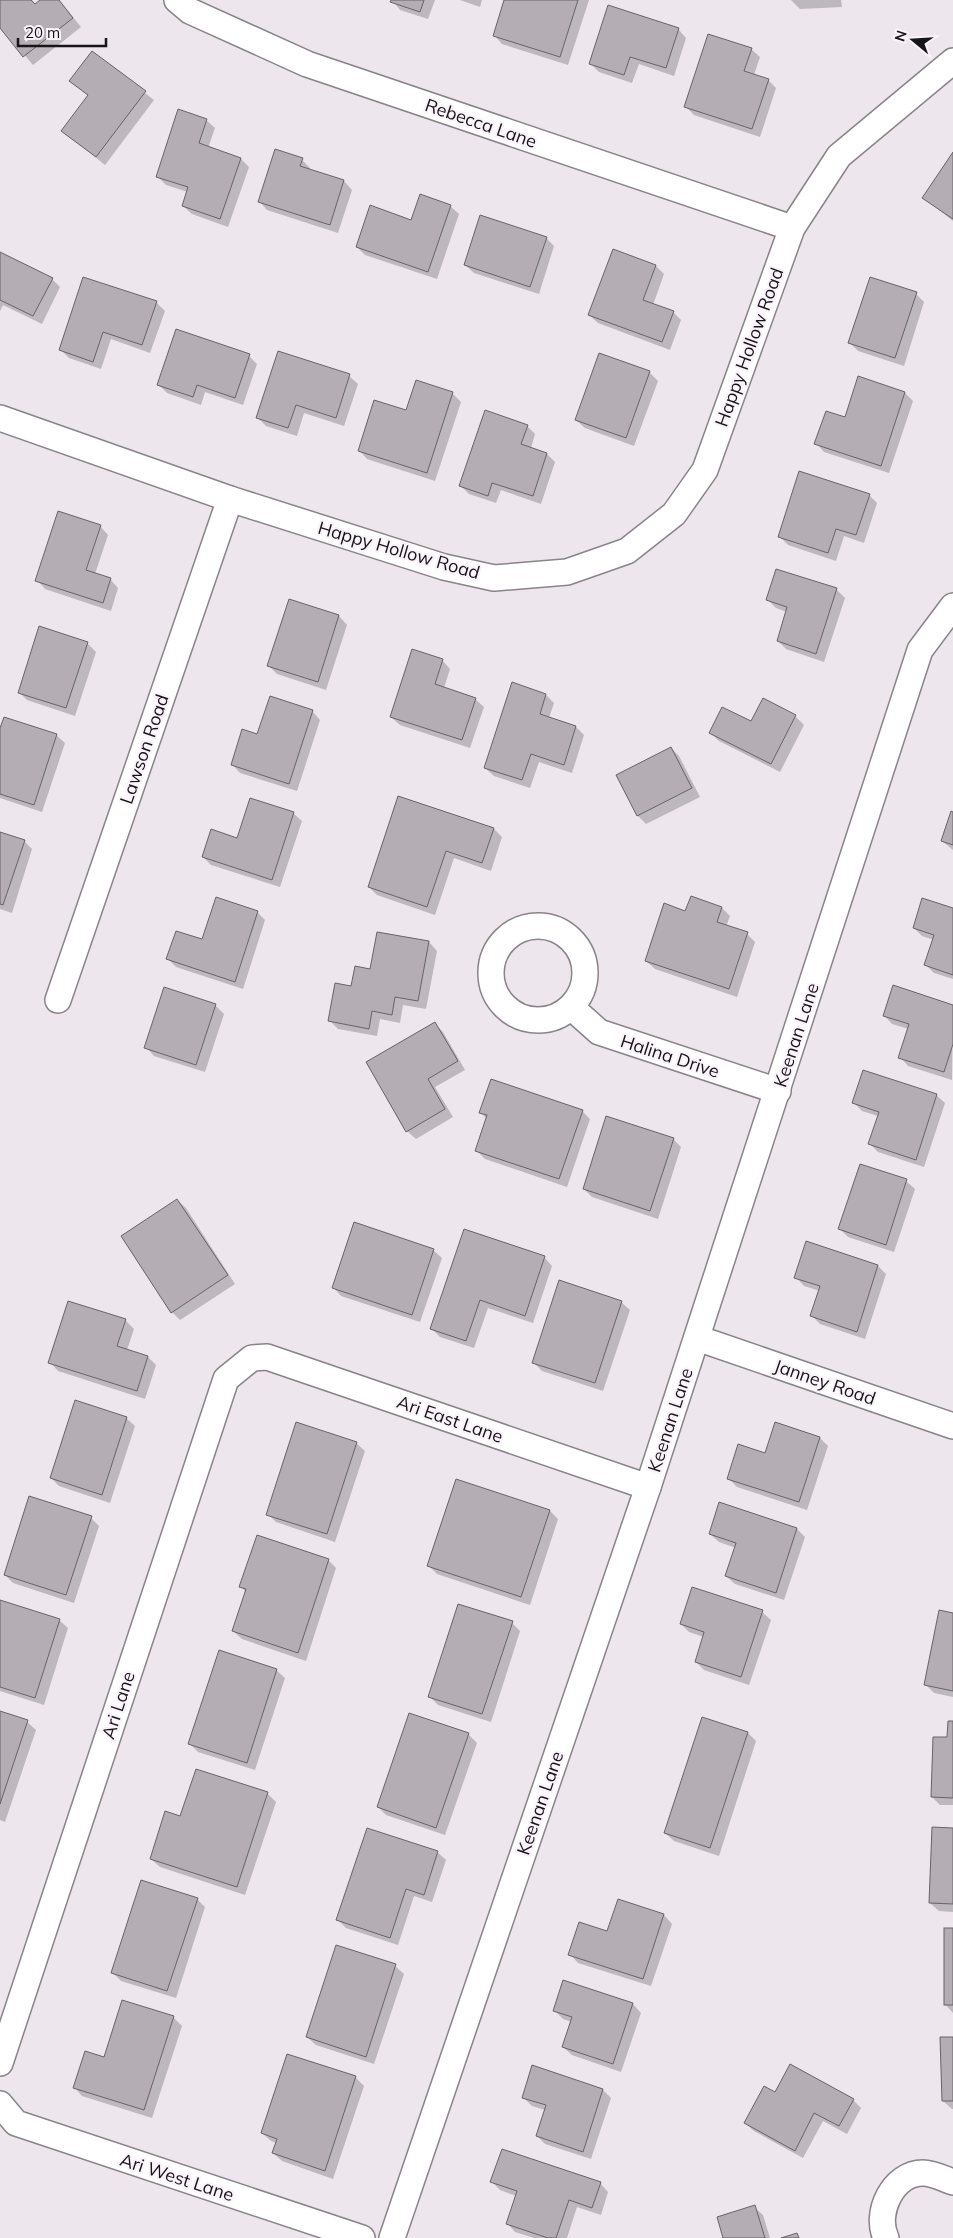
<svg xmlns="http://www.w3.org/2000/svg" width="953" height="2238" font-family="Mulish,sans-serif">
  <style>
    .shadow { fill: #0003 }
    .building { fill: #b4adb4; stroke: #686369 }
    .lines { fill: none; stroke-linecap: round; stroke-linejoin: round }
    .street-casing { stroke: #89838a; stroke-width: 28 }
    .street { stroke: #fff; stroke-width: 25 }
    .labels { text-anchor: middle; dominant-baseline: central; stroke-width: 4.5; stroke-linejoin: round; paint-order: stroke }
    .street-label { font-size: 18px; fill: #171517; stroke: #faf3fb }
  </style>
  <rect width="100%" height="100%" fill="#ede6ed"/>
  <g class="shadow">
    <path d="M0,0H32L36,5L42,0H59L81,27L33,65L0,26Z"/>
    <path d="M392,0H435L428,19L400,10Z"/>
    <path d="M460,0H482L480,7Z"/>
    <path d="M506,0H589L568,65L502,44L494,35Z"/>
    <path d="M791,0H841L842,7L800,9Z"/>
    <path d="M678,29L686,38L674,76L639,64L632,83L599,72L590,63Z"/>
    <path d="M751,49L760,57L754,75L768,80L776,88L760,137L694,115L686,107Z"/>
    <path d="M92,52L154,100L105,165L63,131L88,96L70,81Z"/>
    <path d="M206,120L215,128L208,148L241,159L249,167L228,227L192,214L183,206L188,192L166,185L157,176Z"/>
    <path d="M953,154V221L924,198Z"/>
    <path d="M302,160L310,168L309,170L344,181L352,190L338,233L267,210L259,201Z"/>
    <path d="M450,206L459,214L437,279L365,255L357,247Z"/>
    <path d="M546,238L554,246L539,294L474,273L465,265Z"/>
    <path d="M0,253L52,279L60,287L42,324L3,305L0,311Z"/>
    <path d="M656,266L664,274L653,305L673,312L681,320L670,350L598,323L589,315Z"/>
    <path d="M916,294L924,302L904,366L858,351L850,343Z"/>
    <path d="M156,302L165,311L150,353L111,339L101,369L69,358L61,350Z"/>
    <path d="M249,356L257,364L243,405L205,392L201,405L167,393L159,385Z"/>
    <path d="M649,372L658,381L634,446L585,428L576,420Z"/>
    <path d="M349,376L358,384L344,426L304,413L297,436L266,426L257,417Z"/>
    <path d="M859,378L905,393L913,401L889,473L824,452L816,443L846,419Z"/>
    <path d="M452,393L461,402L435,481L367,459L359,450L407,411Z"/>
    <path d="M527,426L535,434L531,448L547,454L555,462L541,504L501,490L496,503L469,494L461,486Z"/>
    <path d="M869,495L877,503L864,543L844,536L836,561L788,545L780,537Z"/>
    <path d="M100,526L108,535L95,574L110,579L118,588L111,611L45,589L37,580Z"/>
    <path d="M836,589L845,598L824,662L786,649L778,641L787,612L776,608L768,600Z"/>
    <path d="M289,600L339,616L347,625L326,690L277,674L268,665Z"/>
    <path d="M87,643L96,652L75,716L27,700L19,692Z"/>
    <path d="M442,660L450,669L444,688L475,699L484,707L470,748L400,725L391,717Z"/>
    <path d="M546,695L554,703L549,718L576,727L584,735L572,773L539,762L530,788L494,776L485,768Z"/>
    <path d="M763,700L795,716L804,725L780,772L719,741L710,733L752,723Z"/>
    <path d="M312,711L320,720L297,791L240,773L232,764L258,736Z"/>
    <path d="M0,732L56,735L65,743L42,812L0,798Z"/>
    <path d="M671,748L679,756L700,797L646,824L638,816L618,775Z"/>
    <path d="M399,798L494,829L502,837L491,871L454,858L435,915L377,895L369,887Z"/>
    <path d="M293,813L302,821L280,887L211,865L203,857Z"/>
    <path d="M953,813V850L942,841Z"/>
    <path d="M0,833L24,841L32,849L12,913L0,909Z"/>
    <path d="M722,908L730,916L726,927L747,934L755,942L737,997L655,969L646,961L686,912Z"/>
    <path d="M953,909V979L934,973L926,965L934,940L922,936L914,928Z"/>
    <path d="M257,912L265,920L243,989L176,967L168,959Z"/>
    <path d="M429,942L437,951L426,1009L403,1005L400,1023L380,1019L377,1036L338,1029L330,1021L352,987L371,970Z"/>
    <path d="M215,1005L224,1014L205,1072L154,1056L146,1047Z"/>
    <path d="M953,1006L952,1080L908,1066L900,1057L909,1029L892,1024L884,1015Z"/>
    <path d="M435,1024L443,1032L465,1070L435,1087L453,1117L416,1139L407,1131Z"/>
    <path d="M936,1095L945,1103L924,1167L878,1152L870,1144L878,1116L862,1111L854,1103Z"/>
    <path d="M582,1111L590,1119L567,1187L485,1159L477,1151L487,1119L481,1113Z"/>
    <path d="M673,1139L681,1147L658,1219L592,1197L584,1189Z"/>
    <path d="M906,1181L915,1189L894,1252L848,1237L840,1229Z"/>
    <path d="M177,1200L186,1208L235,1284L180,1320L172,1312Z"/>
    <path d="M433,1250L442,1258L420,1322L341,1296L333,1287Z"/>
    <path d="M544,1257L552,1266L533,1323L488,1308L474,1348L440,1337L432,1329Z"/>
    <path d="M878,1266L886,1274L865,1339L820,1324L812,1316L820,1291L804,1286L796,1277Z"/>
    <path d="M621,1302L630,1310L603,1391L542,1371L534,1363Z"/>
    <path d="M125,1320L134,1329L127,1350L148,1357L156,1365L145,1399L58,1371L50,1362Z"/>
    <path d="M126,1418L135,1426L110,1503L59,1486L51,1478Z"/>
    <path d="M820,1438L828,1446L807,1510L737,1487L728,1478L766,1454Z"/>
    <path d="M356,1443L365,1451L335,1542L276,1522L268,1514Z"/>
    <path d="M720,1504L797,1529L805,1537L784,1600L735,1584L726,1576L736,1548L719,1542L710,1534Z"/>
    <path d="M550,1511L558,1519L530,1605L437,1574L429,1566Z"/>
    <path d="M91,1518L99,1526L74,1603L13,1583L5,1575Z"/>
    <path d="M328,1560L336,1568L306,1661L242,1639L233,1631L246,1592L241,1587Z"/>
    <path d="M0,1601L59,1620L68,1628L44,1705L0,1691Z"/>
    <path d="M762,1612L771,1620L749,1685L704,1670L696,1662L704,1637L689,1632L681,1624Z"/>
    <path d="M953,1614V1697L934,1693L926,1685Z"/>
    <path d="M512,1623L520,1631L491,1722L438,1705L429,1696Z"/>
    <path d="M276,1670L285,1678L255,1770L198,1752L190,1744Z"/>
    <path d="M0,1712L27,1722L36,1730L5,1822L0,1820Z"/>
    <path d="M953,1722V1805H940L932,1797Z"/>
    <path d="M748,1733L756,1741L719,1856L674,1841L665,1833Z"/>
    <path d="M468,1734L477,1743L445,1835L386,1815L378,1807Z"/>
    <path d="M267,1793L276,1802L245,1895L160,1867L151,1859L181,1818Z"/>
    <path d="M953,1829V1912L939,1911L930,1903Z"/>
    <path d="M437,1852L446,1860L432,1902L414,1896L398,1945L346,1928L338,1920Z"/>
    <path d="M197,1899L205,1907L176,1998L121,1981L112,1972Z"/>
    <path d="M664,1915L672,1924L651,1986L578,1963L570,1954L608,1933Z"/>
    <path d="M953,1929V2013L945,2004Z"/>
    <path d="M395,1966L404,1974L374,2064L316,2045L307,2037Z"/>
    <path d="M633,2004L641,2013L621,2072L572,2055L563,2047L572,2022L563,2019L555,2011Z"/>
    <path d="M173,2017L182,2026L152,2118L82,2096L74,2087L105,2059Z"/>
    <path d="M953,2038V2109H952L943,2101Z"/>
    <path d="M288,2056L356,2078L364,2086L333,2179L282,2161L273,2153L276,2143L271,2141L262,2133Z"/>
    <path d="M603,2090L611,2098L591,2159L545,2144L537,2136L545,2110L532,2106L523,2097Z"/>
    <path d="M776,2093L853,2100L861,2108L847,2134L823,2121L803,2158L754,2131L745,2123Z"/>
    <path d="M492,2182L600,2183L608,2192L601,2215L577,2207L567,2238H534L515,2232L507,2223L516,2196L500,2190Z"/>
    <path d="M754,2207L763,2215L770,2238H725Z"/>
  </g>
  <g class="building">
    <path d="M0,0H31L35,4L40,0H59L73,18L23,57L0,28Z"/>
    <path d="M391,0H424L420,12L390,2Z"/>
    <path d="M504,0H578L560,57L493,36Z"/>
    <path d="M608,5L679,28L666,68L630,57L624,75L589,64Z"/>
    <path d="M708,34L752,48L744,71L769,79L752,129L684,107Z"/>
    <path d="M92,51L146,91L96,157L61,131L88,95L69,81Z"/>
    <path d="M178,109L207,119L199,143L241,158L220,219L182,206L188,187L156,177Z"/>
    <path d="M275,149L303,158L300,166L344,180L330,225L258,202Z"/>
    <path d="M953,152V219L922,198Z"/>
    <path d="M420,194L451,205L428,272L356,247L370,205L411,220Z"/>
    <path d="M480,215L547,237L530,287L464,265Z"/>
    <path d="M613,249L656,265L643,300L674,311L662,342L588,315Z"/>
    <path d="M0,252L53,278L33,316L0,300Z"/>
    <path d="M83,277L157,301L142,345L103,332L93,362L59,350Z"/>
    <path d="M870,277L917,292L895,358L848,343Z"/>
    <path d="M176,329L250,354L235,398L197,385L193,397L157,385Z"/>
    <path d="M278,351L350,374L336,418L296,405L288,428L256,418Z"/>
    <path d="M599,353L650,371L626,438L575,420Z"/>
    <path d="M858,376L905,392L881,466L814,444L826,411L845,417Z"/>
    <path d="M416,380L453,392L427,473L358,451L374,400L406,410Z"/>
    <path d="M485,410L528,425L521,444L547,453L533,496L492,483L488,496L459,486Z"/>
    <path d="M799,471L870,494L856,535L836,529L828,553L778,537Z"/>
    <path d="M58,511L101,525L86,570L111,578L103,603L35,581Z"/>
    <path d="M776,569L837,588L816,654L777,641L787,607L766,600Z"/>
    <path d="M289,599L339,615L318,682L267,666Z"/>
    <path d="M39,626L88,642L66,708L18,693Z"/>
    <path d="M412,649L443,659L435,684L476,698L462,740L390,717Z"/>
    <path d="M512,682L546,694L540,714L576,726L564,765L531,754L522,780L484,768Z"/>
    <path d="M270,696L313,710L289,784L231,765L242,729L257,734Z"/>
    <path d="M763,698L796,715L771,764L709,733L722,707L751,721Z"/>
    <path d="M4,717L57,734L34,805L0,794V728Z"/>
    <path d="M671,747L692,788L637,816L616,775Z"/>
    <path d="M398,796L494,828L482,863L446,851L427,907L368,887Z"/>
    <path d="M250,798L294,812L272,880L202,857L211,829L237,838Z"/>
    <path d="M951,811L953,812V845L941,841Z"/>
    <path d="M0,832L25,840L3,905L0,904Z"/>
    <path d="M691,896L722,907L717,922L748,932L729,989L645,961L664,903L685,911Z"/>
    <path d="M216,897L258,911L235,982L166,959L176,931L202,939Z"/>
    <path d="M922,898L953,908V975L924,965L934,935L913,928Z"/>
    <path d="M377,932L429,941L418,1001L395,997L392,1015L372,1011L369,1029L328,1021L335,983L351,986L355,966L370,969Z"/>
    <path d="M893,985L953,1005V1044L944,1072L898,1058L909,1024L883,1016Z"/>
    <path d="M164,987L216,1004L196,1065L144,1048Z"/>
    <path d="M435,1022L458,1061L428,1079L445,1109L406,1132L366,1062Z"/>
    <path d="M863,1070L937,1094L916,1160L868,1144L879,1112L852,1103Z"/>
    <path d="M491,1079L583,1110L559,1179L475,1151L487,1115L479,1113Z"/>
    <path d="M606,1116L674,1138L650,1211L583,1189Z"/>
    <path d="M860,1164L907,1179L886,1245L838,1229Z"/>
    <path d="M177,1199L228,1275L171,1313L121,1236Z"/>
    <path d="M354,1222L434,1249L412,1315L332,1288Z"/>
    <path d="M464,1229L545,1256L525,1316L480,1300L466,1341L430,1329Z"/>
    <path d="M806,1241L878,1265L857,1332L810,1316L820,1286L794,1278Z"/>
    <path d="M559,1280L622,1301L595,1383L532,1363Z"/>
    <path d="M68,1301L126,1319L117,1346L148,1356L137,1391L48,1363Z"/>
    <path d="M75,1400L127,1417L102,1495L50,1478Z"/>
    <path d="M296,1422L357,1442L327,1534L266,1515Z"/>
    <path d="M775,1422L820,1437L799,1502L727,1479L738,1444L765,1453Z"/>
    <path d="M456,1479L550,1510L521,1597L427,1566Z"/>
    <path d="M29,1496L92,1516L66,1595L4,1575Z"/>
    <path d="M719,1502L797,1528L776,1593L725,1576L736,1543L709,1534Z"/>
    <path d="M257,1535L329,1559L298,1653L232,1631L246,1589L239,1587Z"/>
    <path d="M692,1587L763,1610L741,1677L695,1662L704,1632L680,1624Z"/>
    <path d="M0,1600L60,1619L35,1698L0,1687Z"/>
    <path d="M458,1604L513,1621L482,1714L428,1697Z"/>
    <path d="M939,1610L953,1613V1691L924,1685Z"/>
    <path d="M219,1650L277,1669L247,1763L188,1744Z"/>
    <path d="M0,1711L28,1720L0,1804Z"/>
    <path d="M409,1713L469,1733L436,1828L377,1807Z"/>
    <path d="M702,1717L748,1732L710,1848L664,1833Z"/>
    <path d="M948,1721H953V1798L931,1797L933,1737H947Z"/>
    <path d="M196,1769L268,1792L237,1887L150,1859L165,1811L180,1816Z"/>
    <path d="M932,1827L953,1828V1904L929,1903Z"/>
    <path d="M367,1828L438,1851L424,1895L406,1889L390,1938L336,1920Z"/>
    <path d="M141,1880L198,1898L167,1991L111,1973Z"/>
    <path d="M618,1899L664,1914L643,1979L568,1955L579,1922L607,1931Z"/>
    <rect x="944" y="1928" width="9" height="77"/>
    <path d="M336,1945L396,1964L366,2057L306,2037Z"/>
    <path d="M563,1980L633,2003L613,2064L562,2047L572,2017L553,2011Z"/>
    <path d="M122,2000L174,2016L144,2110L73,2088L85,2051L104,2057Z"/>
    <path d="M940,2037H953V2101H942Z"/>
    <path d="M287,2054L356,2076L325,2171L272,2153L277,2139L261,2133Z"/>
    <path d="M790,2064L854,2099L839,2126L814,2113L795,2151L744,2123L764,2086L775,2092Z"/>
    <path d="M532,2065L603,2089L583,2152L536,2136L546,2105L522,2098Z"/>
    <path d="M502,2149L601,2182L592,2208L569,2200L556,2238H548L506,2224L517,2191L490,2182Z"/>
    <path d="M755,2205L765,2238H723L717,2217Z"/>
    <path d="M797,2233L799,2238H781Z"/>
  </g>
  <g class="lines">
    <g class="street-casing">
      <g id="street">
        <path d="M177,0L190,11L307,64L792,228"/>
        <path d="M0,418L230,499L444,567L494,578L567,572L627,551L674,514L705,470L792,228L839,156L953,61"/>
        <circle cx="538" cy="973" r="47"/>
        <path d="M58,1000L230,499"/>
        <path d="M571,1007L599,1032L778,1091"/>
        <path d="M697,1338L953,1426"/>
        <path d="M0,2063L226,1379L252,1358L267,1357L648,1487"/>
        <path d="M0,2104L16,2123L362,2238"/>
        <path d="M392,2238L648,1487L920,650L953,606"/>
        <path d="M886,2238C874,2213 893,2173 923,2173C933,2173 944,2179 953,2182"/>
      </g>
    </g>
    <use href="#street" class="street"/>
  </g>
  <g class="labels">
    <g class="street-label">
      <text transform="translate(481 123) rotate(19)">Rebecca Lane</text>
      <text transform="translate(749 347) rotate(-70)">Happy Hollow Road</text>
      <text transform="translate(399 550) rotate(16)">Happy Hollow Road</text>
      <text transform="translate(144 749) rotate(-71)">Lawson Road</text>
      <text transform="translate(796 1035) rotate(-72)">Keenan Lane</text>
      <text transform="translate(670 1056) rotate(18)">Halina Drive</text>
      <text transform="translate(825 1382) rotate(19)">Janney Road</text>
      <text transform="translate(450 1419) rotate(19)">Ari East Lane</text>
      <text transform="translate(670 1420) rotate(-72)">Keenan Lane</text>
      <text transform="translate(118 1705) rotate(-72)">Ari Lane</text>
      <text transform="translate(540 1803) rotate(-71)">Keenan Lane</text>
      <text transform="translate(177 2177) rotate(18)">Ari West Lane</text>
    </g>
  </g>
  <g transform="translate(913 40) rotate(288)" stroke="#faf3fb" stroke-width="4" paint-order="stroke">
  <path d="M0-4L9 19L0 12L-9 19Z" fill="#171517"/>
  <text y="-8" font-size="14" font-weight="bold" text-anchor="middle" fill="#171517">N</text>
  </g>
  <path d="M18 38v8h88v-8" fill="none" stroke="#171517" stroke-width="2.5"/>
  <text x="25" y="38" font-size="15" fill="#171517" stroke="#faf3fb" stroke-width="4" paint-order="stroke">20 m</text>
</svg>
